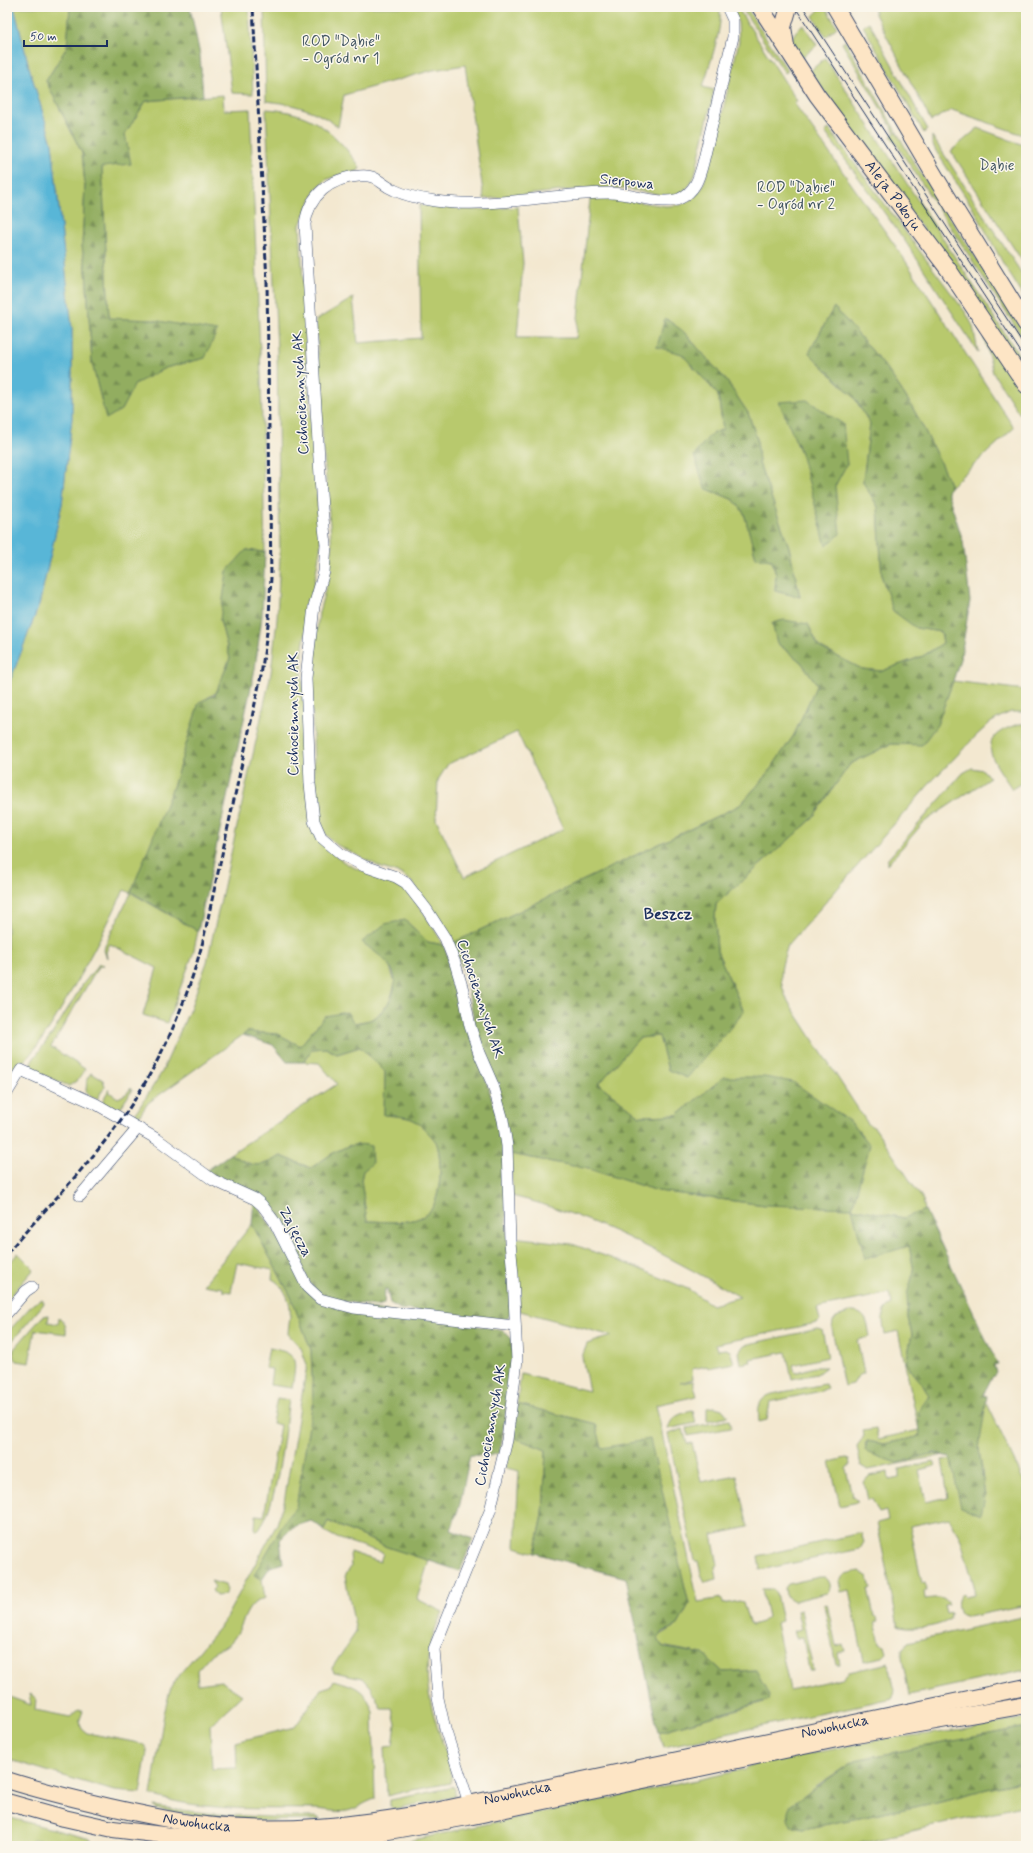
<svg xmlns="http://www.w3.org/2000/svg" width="1033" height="1853" font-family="Mynerve,sans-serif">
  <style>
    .green { fill: #b8c96d; stroke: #6a7c66; fill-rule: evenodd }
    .forest { fill: url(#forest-firs); stroke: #566e5f }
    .water { fill: #59b6d7; stroke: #3a729a }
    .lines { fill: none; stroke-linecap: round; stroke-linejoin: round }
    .street-casing { stroke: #3b4b6f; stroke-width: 12 }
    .secondary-casing { stroke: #3b4b6f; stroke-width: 18 }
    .street { stroke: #fff; stroke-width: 11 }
    .secondary { stroke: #fde5c5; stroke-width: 16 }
    .tram { stroke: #1b2f5e; stroke-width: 1 }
    .rail { stroke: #1b2f5e; stroke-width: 3; stroke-dasharray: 6 3; stroke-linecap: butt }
    .labels { text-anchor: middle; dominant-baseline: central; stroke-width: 3; stroke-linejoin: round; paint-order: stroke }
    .park-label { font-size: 15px; fill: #425662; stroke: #fbf7ec }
    .street-label { font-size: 15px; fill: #1b2f5e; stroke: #fbf7ec }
    .neighbourhood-label { font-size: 16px; font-weight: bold; fill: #1b2f5e; stroke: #fbf7ec }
  </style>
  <defs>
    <pattern id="forest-firs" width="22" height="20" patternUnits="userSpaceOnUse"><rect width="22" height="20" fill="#92ad60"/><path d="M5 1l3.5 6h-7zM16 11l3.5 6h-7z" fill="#768d52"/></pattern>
  </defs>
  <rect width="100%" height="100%" fill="#fbf7ec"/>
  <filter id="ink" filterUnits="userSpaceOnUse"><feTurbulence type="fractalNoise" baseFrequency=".025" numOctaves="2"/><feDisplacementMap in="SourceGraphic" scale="8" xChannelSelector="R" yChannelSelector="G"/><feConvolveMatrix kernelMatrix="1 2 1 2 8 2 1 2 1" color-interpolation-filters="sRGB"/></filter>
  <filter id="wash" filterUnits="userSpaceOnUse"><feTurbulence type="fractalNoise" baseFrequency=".012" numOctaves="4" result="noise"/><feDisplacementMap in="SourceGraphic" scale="16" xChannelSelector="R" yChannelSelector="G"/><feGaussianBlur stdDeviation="0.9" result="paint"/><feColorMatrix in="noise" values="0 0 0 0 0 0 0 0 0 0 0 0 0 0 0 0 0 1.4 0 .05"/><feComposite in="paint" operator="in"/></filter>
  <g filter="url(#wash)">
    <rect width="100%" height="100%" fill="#f3e8d0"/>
    <g class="green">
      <path d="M14,7H70L67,47L46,81L82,153L85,185L82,246L86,270L92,363L106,418L121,410L134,384L165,368L205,358L153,320L109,319L102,167L146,101L223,95L224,110L250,109L261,376L265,552L246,550L220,620L230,658L217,692L199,703L174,784L133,894L198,931L193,954L167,1023L143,1015L157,968L110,944L106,952L107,958L104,951L105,945L131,893L124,890C108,924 90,957 72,990C57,1015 44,1041 24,1061H19L8,1074L9,1080L7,1086V689L39,605L62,504L72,418V329L52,143L29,67Z"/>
      <path d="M221,7H249L253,94L232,93Z"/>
      <path d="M264,7H719C725,24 708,68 703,87L714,90L695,175L690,185L683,192L673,195H662L621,188H591L484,199L465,65L433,70L344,95L338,127C317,110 293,104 266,101Z"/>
      <path d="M732,7H737L797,101L794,103L901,254L1014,428L951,486C935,453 921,418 900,388C881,359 857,333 834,307L809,353L854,397L870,424L863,482L878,507L882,578L916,628L941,632L943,643L923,656L882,671L862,669L819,647L808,624L773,623L777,643L801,662L817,684L794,735L766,776L740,805L453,943L413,883L401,874L382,868L337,845L326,835L318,821L315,802L312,705L313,665L319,612L329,576L332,548L323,445L316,320L353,298L358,343L421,338L419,205L475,210L518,207L523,263L517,338H576L590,199L612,198L666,206L681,205L693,198L702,188L711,161L739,41L738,23ZM683,331L726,380L748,413L757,439L759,463L789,547L800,597L775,591L776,575L772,560L756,558L744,513L734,500L705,488L710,435L723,429L718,395L682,354ZM780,403L847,463L835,486L801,453ZM517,732L563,829L464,877L436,819L438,780L448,764Z"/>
      <path d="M741,7H746L788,71L785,73Z"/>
      <path d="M822,7L826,8L837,27L826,37L813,16Z"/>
      <path d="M875,7H1026V136L952,110L931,121L875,14Z"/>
      <path d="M869,22L927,128L924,133L863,26Z"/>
      <path d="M803,24L817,45L801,59C790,42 788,38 803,24Z"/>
      <path d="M845,41L913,161L1026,335V343L891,136L895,133L842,43Z"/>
      <path d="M825,58L1026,366V373L810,71Z"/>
      <path d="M266,109C302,111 324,123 347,150C351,156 357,161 360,168L358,171L338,175L326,180L316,189L300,225L310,410L321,544L303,647L302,672L315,835C327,851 344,865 363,871C375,876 390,879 401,885C415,894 434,930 444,945L428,942L405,920L389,964L395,983L390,1001L377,1016L370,1020L354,1023L325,1016L300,1046L278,1034L247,1032L148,1103L132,1127L129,1124L162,1072L190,1009L207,962L271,673L277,619L280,556L277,350Z"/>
      <path d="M978,128L1026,146V267L951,151Z"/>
      <path d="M829,129L966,313L973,326L978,352L905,241L825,132Z"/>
      <path d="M932,136L1026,280V300L1004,265L976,213L936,151L932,143Z"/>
      <path d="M987,336L1026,395V424L993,373L984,337Z"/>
      <path d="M953,681L1025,690L1026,688V712H1011L1000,717L990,723L976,736L933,780L788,945C780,969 777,980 789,1003L868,1124L875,1128L923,1200L925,1210L905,1218L852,1208L909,1245L914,1271L911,1281L908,1318L912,1334L907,1359L908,1368L918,1378L929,1394L920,1425V1433L917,1437L884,1444L867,1441L865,1444L868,1453L907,1461L928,1454L944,1455L868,1470L861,1466L857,1446L864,1436L863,1431L876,1429L878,1439L919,1430L898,1331L885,1334C883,1322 879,1309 892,1304L890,1293L817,1308L820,1320L817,1323L716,1344L718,1350L726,1349L730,1351L734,1363L708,1368L707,1366L692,1369L693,1379L680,1383L693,1381L697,1396L656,1405L698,1602L722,1598L723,1604L739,1601L743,1602L749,1623L752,1625L762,1622L768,1617L762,1589H773L776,1594L782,1621L776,1623L790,1690L842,1678L849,1672L889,1663L894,1688L893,1698L664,1747L658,1732L764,1702L756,1670L723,1672L703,1654L662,1646L658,1639L659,1636L678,1625L689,1604L679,1564L601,1448L596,1424L517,1404L521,1374L589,1391L582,1357L587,1344L612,1336L520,1311L513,1237L572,1244L630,1265L688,1289L712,1305L740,1297C668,1256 593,1215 512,1196L511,1154L589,1169L658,1191L765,1205L724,1077L677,1115L640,1116L599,1084L639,1038L659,1036L668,1070L744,1012L717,951L715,918L716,904L811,820L850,764L891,744H902L937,725Z"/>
      <path d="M1019,724H1026V780L1012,789C994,761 971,738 1019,724Z"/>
      <path d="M972,768L983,770L990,778L924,822L887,865V860L963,773Z"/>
      <path d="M99,964L104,965L98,967L51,1047L85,1069L79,1079L69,1086L32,1070L30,1066L31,1062L54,1031L83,984Z"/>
      <path d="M360,1047L385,1072L384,1115C393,1116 410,1116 417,1122C422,1126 436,1138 437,1144C442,1161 442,1198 429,1212C414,1226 385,1221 367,1221L361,1180L363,1171L350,1145L333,1153L311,1168L281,1156C257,1169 254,1167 230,1154L337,1084L319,1063L304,1062L312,1049L326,1048L337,1054Z"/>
      <path d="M91,1073L103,1080L105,1086L97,1099L91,1097L86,1091L87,1079Z"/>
      <path d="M131,1088L132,1090L118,1112L103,1103V1100L109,1089L110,1090L109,1092L118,1098L126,1094Z"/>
      <path d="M252,1224L291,1297L311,1350L313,1400L296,1508L288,1516L255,1575L262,1579L265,1598C243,1603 245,1628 230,1643C225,1647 217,1650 211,1654C206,1659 202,1665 197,1670L198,1684L221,1681L242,1695L210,1725L212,1769L237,1768L236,1742L295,1727L321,1689L331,1686L334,1680C355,1686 366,1689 373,1712L375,1799C365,1802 357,1809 347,1811C336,1813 325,1809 314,1809C260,1808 204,1812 151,1795L164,1714L170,1690L178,1676L223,1623L277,1524L284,1502L307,1365L301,1348L288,1334C288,1327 290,1322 290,1315C292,1302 283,1284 272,1279L273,1270L237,1263L231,1292L223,1291V1288L203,1285Z"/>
      <path d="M18,1253L34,1269L7,1300V1266Z"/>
      <path d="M42,1299L44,1303L42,1306L7,1347V1333L33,1304Z"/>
      <path d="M852,1312C867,1312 868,1325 870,1337L857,1340L864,1373L858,1376L853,1384L844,1386L832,1329L833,1321L836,1317Z"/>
      <path d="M49,1315L48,1322L58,1324L59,1317C64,1322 67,1326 66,1334L35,1330L29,1363L17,1361L13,1356L14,1349L43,1316Z"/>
      <path d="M818,1329L822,1330L828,1357L793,1365L795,1373L814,1367H826L817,1374L792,1379L786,1352L750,1359L751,1362L741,1364L739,1352L744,1345Z"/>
      <path d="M269,1348C300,1353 296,1361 292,1388L270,1385L272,1369L265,1368Z"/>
      <path d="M825,1384L827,1388L821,1391L770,1402L767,1420L759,1422C758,1409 757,1399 772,1394Z"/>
      <path d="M277,1398L289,1400C284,1431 278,1509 257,1531L255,1528L256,1515L264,1516L280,1425L272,1423Z"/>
      <path d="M985,1399L1026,1486V1605L968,1617L961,1615C956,1607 956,1598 963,1593L964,1597L974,1595V1590L975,1589L961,1540L949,1518L910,1526L922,1583H925L927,1591H924L925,1599C935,1598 943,1595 949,1605L944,1606L946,1614L951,1613L950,1619C941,1627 908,1631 898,1626L877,1523L888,1520L886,1511L879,1513L872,1499L868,1500L864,1482L869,1476L888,1472L889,1480L899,1478V1469L933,1462L935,1466L919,1470L926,1502L948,1497L942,1460L951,1459L952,1463L985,1497L979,1448Z"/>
      <path d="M715,1407L722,1409L728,1416L707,1421V1408Z"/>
      <path d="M693,1411L696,1423L668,1429C671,1416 681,1413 693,1411Z"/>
      <path d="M729,1420L731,1428L688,1436L687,1428Z"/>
      <path d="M683,1429L687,1444L692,1443L701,1482L736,1475L748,1527L712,1535L718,1565L715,1566L717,1579L705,1582L701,1574L698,1561H695L668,1434Z"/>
      <path d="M513,1437L546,1450L543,1515L535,1553L515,1547L519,1471L506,1468Z"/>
      <path d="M846,1458L849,1459L850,1464L846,1469L852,1496L858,1502L840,1506L830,1462Z"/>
      <path d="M327,1521L387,1547L429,1560L417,1599L443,1612C420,1656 425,1690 440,1735C445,1751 452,1766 451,1783L407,1791L387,1796L385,1747L393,1746L396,1724L392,1708H381L371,1687L363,1678L334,1672L332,1668L356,1632L345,1576L351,1567L350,1552L380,1562L383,1553L337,1538L324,1531Z"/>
      <path d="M861,1533L864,1542L860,1549L760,1570L758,1556Z"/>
      <path d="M859,1571L868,1577L871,1589H868L874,1616L878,1619L877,1622L875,1621L880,1643L885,1645L887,1653L883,1657L864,1661L849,1590L841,1592L839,1581L845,1574Z"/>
      <path d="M819,1577H825C831,1582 832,1588 827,1593L794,1601L786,1596L785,1588L788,1584Z"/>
      <path d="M211,1581L225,1585L227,1590L224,1595L216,1596L212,1590L215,1587Z"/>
      <path d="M827,1604L836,1646L843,1644L845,1651L838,1653L840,1665H836L824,1605Z"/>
      <path d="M801,1610L813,1670H809L803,1637L796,1638L794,1631L801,1629L797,1611Z"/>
      <path d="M1026,1616V1670L909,1695L902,1657V1651L908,1642Z"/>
      <path d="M29,1694L36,1698L35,1710L70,1717L78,1711H83L79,1722L82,1729L87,1733L144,1744L147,1752L140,1793L114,1791L7,1759V1696L31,1705Z"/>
      <path d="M1026,1718V1727L860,1759L848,1765L816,1786L803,1829L929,1804L987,1789L1026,1781V1805L846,1846H378L396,1844C512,1817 629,1796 745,1769C756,1761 772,1760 785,1759L883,1739L963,1730Z"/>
      <path d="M455,1787V1795L453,1797L394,1809L390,1806V1800Z"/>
      <path d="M154,1806C208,1815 260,1818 314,1817L319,1818V1820L248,1821L192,1815L156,1809Z"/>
      <path d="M7,1817L90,1839L95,1846H62L39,1840H33L29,1846H7Z"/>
    </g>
    <g class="forest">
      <path d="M70,7H190L200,55L203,96L146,101L125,134L131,164L102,167L109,318L153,320L217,331L205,358L165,368L135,384L121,410L106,419L92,363L86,270L82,246L85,185L82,153L46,81L67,47Z"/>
      <path d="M834,307C857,333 881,359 900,388C921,418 935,453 951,486L947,491L963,541L970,601L961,656L953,681L937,725L922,745L891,744L850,764L811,820L716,904L715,918L717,951L744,1012L687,1078L668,1070L659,1036L639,1038L599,1084L640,1116L677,1115L724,1077H764L793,1082L852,1123L870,1145L852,1208L904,1218L925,1210L998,1365L994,1366L996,1373L991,1379L983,1395L987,1396L979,1448L985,1497L981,1515L961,1507L950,1457L935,1453L897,1463L868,1453L865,1450L867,1441L884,1444L917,1437L920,1433L918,1412L929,1396L924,1386L906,1364L912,1334L908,1318L907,1294L914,1271L909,1246L865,1259L852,1208L765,1205L658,1191L589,1169L511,1154L475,1025L465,976L453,943L740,805L766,776L794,735L817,684L801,662L777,643L772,623L784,620L808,624L819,647L862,669L882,671L923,656L943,643L941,632L916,628L893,611L882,578L878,507L863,482L870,424L854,397L809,353Z"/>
      <path d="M665,318L683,331L726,380L748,413L757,439L759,463L789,547L800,597L775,591L776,575L772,560L756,558L744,513L734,500L705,488L694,455L710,435L723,429L718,395L682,354L657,347Z"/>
      <path d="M807,400L843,424L847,464L835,486L840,534L826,546L801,453L779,402Z"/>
      <path d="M246,550L265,552L262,616L255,669L198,931L131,892L174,784L199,702L215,695L230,658L220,620L227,571Z"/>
      <path d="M405,920L428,942L444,945L499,1122L503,1148L511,1312L506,1320L400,1309L390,1303L387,1289H385L384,1304L376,1306L327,1299L313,1289L270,1208L206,1171L230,1154C254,1167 257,1169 281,1156L311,1168C329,1156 349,1139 371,1146L372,1164L363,1171L361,1180L367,1221C385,1221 414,1226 429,1212C442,1198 442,1161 437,1144C436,1140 421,1125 417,1122C410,1116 393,1116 384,1115L385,1072L360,1047L337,1054L326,1048L312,1049L304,1062H287L273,1045L243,1035L247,1032L278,1034L300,1046L325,1016L347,1012L354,1023C362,1022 371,1021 377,1016C392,1004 402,980 388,964C382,956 370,949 362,942L385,924Z"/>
      <path d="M254,1200L319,1300L503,1330L511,1338L513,1360L500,1453L489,1456L470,1455L460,1504L451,1530L473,1539L460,1571L387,1547L328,1521L324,1529L311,1521L293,1527L280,1540L283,1563L270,1567L262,1579L254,1575L288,1516L296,1507L313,1400L311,1350L291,1297L252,1224Z"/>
      <path d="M517,1404L596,1424L602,1448L650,1439L689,1604L678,1625L663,1632L658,1639L662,1646L666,1648L703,1654L723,1672L756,1670L769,1695L768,1700L658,1732L626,1578L535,1553L543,1515L546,1450L513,1437Z"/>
      <path d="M1026,1727V1781L987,1789L929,1804L803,1829L792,1827C787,1818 786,1814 791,1805L848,1765L860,1759Z"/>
    </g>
    <path class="water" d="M7,7H14L29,67L52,144L72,329V418L62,504L39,605L7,689Z"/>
  </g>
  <g filter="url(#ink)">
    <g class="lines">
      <g class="street-casing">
        <g id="street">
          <path d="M7,1093L21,1070L96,1104L157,1139L213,1180L255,1199L262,1205L274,1221L307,1287L320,1299L354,1308L515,1326"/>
          <path d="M80,1196L138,1128"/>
          <path d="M7,1313L26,1291L32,1287"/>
          <path d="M469,1803L445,1729L438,1698L434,1649L490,1511L507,1440L517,1360L513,1275L510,1242L507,1146L503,1120L493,1085L479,1053L470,1026L463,990L455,963L445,938L427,910L406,883L396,877L364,866L341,854L321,837L314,821L310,784L306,678L314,606L324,572L326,545L322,509L305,224C309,195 330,178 359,176C378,174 378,183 394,190C406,196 422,199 435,201C494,209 552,193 610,193C630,193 661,206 679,199C695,192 699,178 703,163L733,37V20L727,7"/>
        </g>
      </g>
      <g class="secondary-casing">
        <g id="secondary">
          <path id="s1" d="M760,7L817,95L948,269L1026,385"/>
          <path d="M835,7L939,183L1026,324"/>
          <path d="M786,46L783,27L789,7"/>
          <path id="s2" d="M7,1780C41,1791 75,1799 110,1807C141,1814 173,1821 205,1825C282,1834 359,1825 435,1811L1026,1687"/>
          <path d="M7,1802L64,1818L113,1829L196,1839L267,1842L360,1836L468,1817L856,1735L1026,1705"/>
        </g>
      </g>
      <use href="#street" class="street"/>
      <use href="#secondary" class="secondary"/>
      <g class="tram">
        <path d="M795,7L1026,360"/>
        <path d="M803,7L1026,348"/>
      </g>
      <path class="rail" d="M7,1253C46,1208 89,1165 123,1117C161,1063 186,1004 203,941L261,676L269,617L271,577L267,282L253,7"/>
    </g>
  </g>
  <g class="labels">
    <g class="park-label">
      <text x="341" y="42">ROD "Dąbie"<tspan x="341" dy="17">- Ogród nr 1</tspan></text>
      <text x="997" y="166">Dąbie</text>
      <text x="796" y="188">ROD "Dąbie"<tspan x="796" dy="17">- Ogród nr 2</tspan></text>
    </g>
    <g class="street-label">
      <text transform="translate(627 182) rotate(6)">Sierpowa</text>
      <text stroke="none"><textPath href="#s1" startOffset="231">Aleja Pokoju</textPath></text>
      <text transform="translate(301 393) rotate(-93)">Cichociemnych AK</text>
      <text transform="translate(294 714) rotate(-90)">Cichociemnych AK</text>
      <text transform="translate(480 999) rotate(72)">Cichociemnych AK</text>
      <text transform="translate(295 1232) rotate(62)">Zajęcza</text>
      <text transform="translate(491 1425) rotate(-80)">Cichociemnych AK</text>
      <text stroke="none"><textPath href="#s2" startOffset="843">Nowohucka</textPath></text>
      <text stroke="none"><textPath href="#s2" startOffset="519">Nowohucka</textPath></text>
      <text stroke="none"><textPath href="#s2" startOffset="195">Nowohucka</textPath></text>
    </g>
    <g class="neighbourhood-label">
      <text x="668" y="914">Beszcz</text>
    </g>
  </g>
  <rect width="1033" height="1853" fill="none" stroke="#fbf7ec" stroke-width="24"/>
  <path d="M24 40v6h83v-6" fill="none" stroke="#1b2f5e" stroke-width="2"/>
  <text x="30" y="40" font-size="12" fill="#1b2f5e" stroke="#fbf7ec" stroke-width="3" paint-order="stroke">50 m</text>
</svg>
